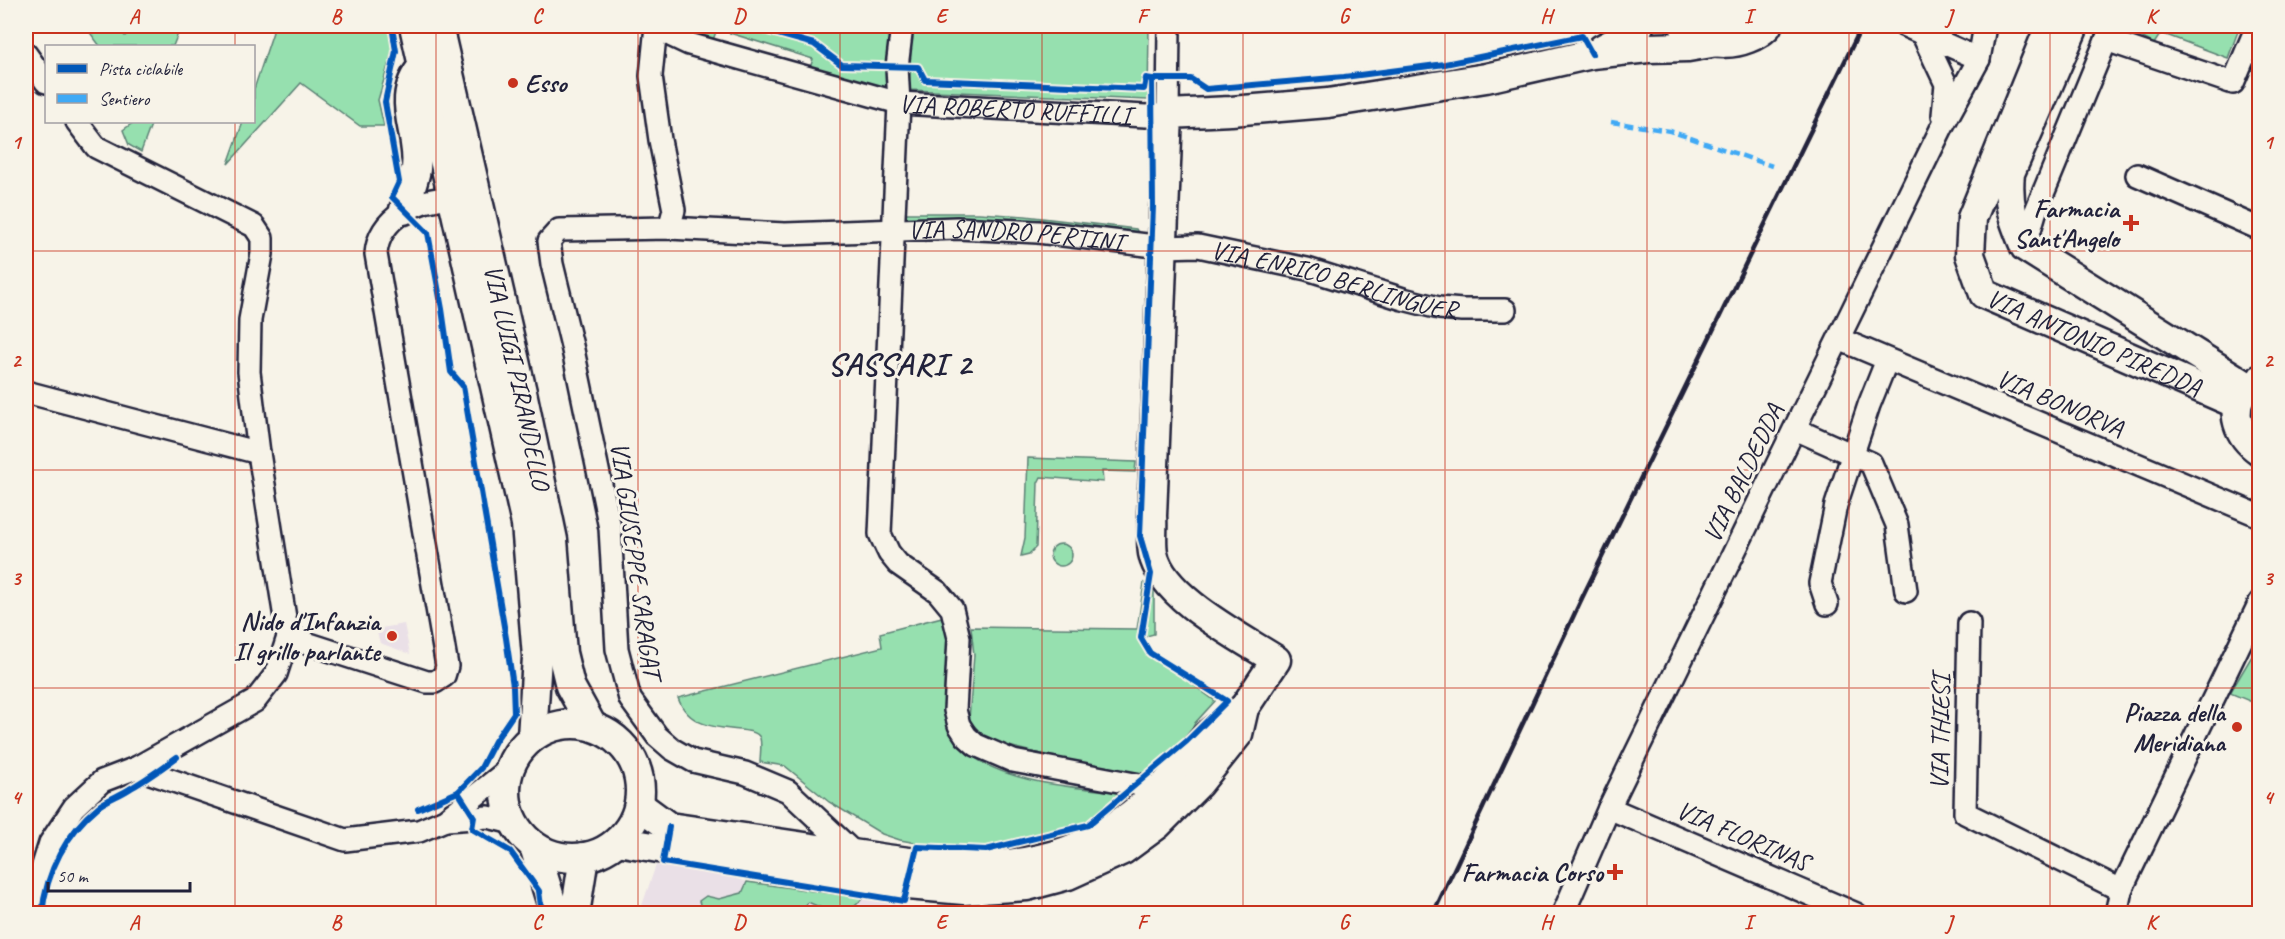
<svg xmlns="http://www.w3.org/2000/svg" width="2285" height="939" font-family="Caveat,sans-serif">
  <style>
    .built { fill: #eae0e7 }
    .green { fill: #96e0af; stroke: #5c8175; stroke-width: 1.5 }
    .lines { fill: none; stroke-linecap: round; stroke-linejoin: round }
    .street-casing { stroke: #22223b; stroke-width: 26 }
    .secondary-casing { stroke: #22223b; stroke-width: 33 }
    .street { stroke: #f7f3e8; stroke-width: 21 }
    .secondary { stroke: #f7f3e8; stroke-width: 28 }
    .rail { stroke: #22223b; stroke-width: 4.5 }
    .quiet { stroke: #3fa9f5; stroke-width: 4.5; stroke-dasharray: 9 4.5; stroke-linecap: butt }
    .cycleway-casing { stroke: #f7f3e8; stroke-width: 10 }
    .cycleway { stroke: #0057b8; stroke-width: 6 }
    .grid { fill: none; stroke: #c8321e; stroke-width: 1.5; stroke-opacity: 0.55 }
    .poi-dot { fill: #c8321e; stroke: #f7f3e8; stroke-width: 2 }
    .labels { text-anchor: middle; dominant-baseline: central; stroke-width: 6; stroke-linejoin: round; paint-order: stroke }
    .poi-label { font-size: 26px; font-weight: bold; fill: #22223b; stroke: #f7f3e8; text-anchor: end }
    .street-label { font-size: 26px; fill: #22223b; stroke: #f7f3e8 }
    .district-label { font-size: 32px; font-weight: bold; letter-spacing: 1.5px; fill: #22223b; stroke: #f7f3e8 }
    .neatline { fill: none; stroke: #c8321e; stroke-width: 2 }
    .grid-label { font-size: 20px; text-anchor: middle; font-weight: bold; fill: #c8321e }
  </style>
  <rect width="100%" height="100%" fill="#f7f3e8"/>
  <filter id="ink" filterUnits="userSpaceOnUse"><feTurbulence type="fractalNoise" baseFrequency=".0167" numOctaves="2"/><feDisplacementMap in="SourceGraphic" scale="12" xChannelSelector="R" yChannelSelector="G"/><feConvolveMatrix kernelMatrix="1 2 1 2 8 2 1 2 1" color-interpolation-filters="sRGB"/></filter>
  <g filter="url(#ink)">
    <g class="built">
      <path d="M404,624L410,654L380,643L376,629Z"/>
      <path d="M656,865L733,877L747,882L896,903L914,913L639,914Z"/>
    </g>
    <g class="green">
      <path d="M85,26H116L125,36L137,26H181L173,46H100Z"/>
      <path d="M270,26H390L394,45L378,100L384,126H360L301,83L228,164L243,122H254V89L273,32Z"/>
      <path d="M677,26H892L889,92L810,68L813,59L717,29L713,40L688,32Z"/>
      <path d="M912,26H1149L1148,100L909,90Z"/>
      <path d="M2124,26H2240L2228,58L2161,33L2154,44L2123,27Z"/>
      <path d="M134,122H152L141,152L129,145L123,130Z"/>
      <path d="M905,213H979L1025,216L1136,229L1140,237L905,222Z"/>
      <path d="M1028,458L1136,462L1135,472L1102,471L1103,482L1041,477L1038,483L1036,547L1029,554L1021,556L1025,538Z"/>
      <circle cx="1061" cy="555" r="11"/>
      <path d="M1144,583L1154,591V634L1146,636L1144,649L1215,701L1195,723L1180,755L1155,776L1147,780L988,741L969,720L974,655L971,627L1137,629Z"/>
      <path d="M942,617C956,645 941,669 945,698C947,708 952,734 958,742C990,784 1080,788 1129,793L1107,816L1053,839L1001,848L951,849L900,840L882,834L829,802L785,766L760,762C760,755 762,745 760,738C754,721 694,742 678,698L882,647L880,633Z"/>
      <path d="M2259,644V705L2230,693Z"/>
      <path d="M747,882L863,898L848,913H833L808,902L802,913H769L758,908L755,913H703L699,901L706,896L719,899L742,893Z"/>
    </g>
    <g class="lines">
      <g class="street-casing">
        <g id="street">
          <path d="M656,26L651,76L660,140L674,210L669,228"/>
          <path id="s1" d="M664,26L672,36L689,44L899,103L1146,116L1168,114L1169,26"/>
          <path d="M902,26L897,67L899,103L880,534L889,553L898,564L938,592L952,609L959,638L955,710L959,725L966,736L976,745L1013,761L1161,789"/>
          <path d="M1905,26L1979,59"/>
          <path d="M1922,33L1946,84L1943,115"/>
          <path d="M2106,40L2233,83L2257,26"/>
          <path d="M26,54L46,82"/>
          <path d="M2137,175L2260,229"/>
          <path d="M2025,247L2035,213L2112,26"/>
          <path d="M1839,339L2260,516"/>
          <path d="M2259,376H2260"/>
          <path d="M26,392L259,453"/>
          <path d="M1795,429L1871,463L1897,525L1906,591"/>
          <path d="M1827,604L1820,583L1836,505L1869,405L1887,360"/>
          <path d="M1969,623L1965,813L2121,890"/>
          <path d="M288,637L427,682H435L444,676L447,666L376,254C379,217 419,198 452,198"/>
          <path d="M136,768L345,840L419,831L445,820L508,770"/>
          <path d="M1609,808L1856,914"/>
          <path d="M446,820L488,817L513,823"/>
          <path id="s2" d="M855,854L788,791L745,773L693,761L672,749L657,736L630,699L617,649L610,528L573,350L552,264L549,241L559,230L669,228L785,234L957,228L1038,232L1163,247L1198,246L1307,269L1403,299L1439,308L1462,310H1505"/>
          <path d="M28,914L50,843L74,807L102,781L136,768L255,701L276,674L288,637L259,453L249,372L250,320L262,254V238L254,226L96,147L77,122"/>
          <path d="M1563,914L1609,808L1943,125L1979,59L1985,26"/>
          <path d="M2116,914L2121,890L2260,602"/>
        </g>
      </g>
      <g class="secondary-casing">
        <g id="secondary">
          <path d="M414,26L526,524L537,657L532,737"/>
          <path id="s3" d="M438,26L522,392L553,540L562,653L570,686L592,726"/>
          <path d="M1684,26C1704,50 1746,47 1767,26"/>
          <path id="s4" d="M2050,26L1972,218L1970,255L1984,294L2237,404"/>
          <path d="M2074,26L2010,173C2007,204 2013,219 2025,247L2247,386"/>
          <path d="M1602,49L1631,34L1639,26"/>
          <path d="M404,210C407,197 414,182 416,169C421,132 393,100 423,66"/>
          <path d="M2244,389C2229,412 2238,436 2260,451"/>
          <circle cx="573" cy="791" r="67"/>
          <path d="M639,805L669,827C723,835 777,843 832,851C927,865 1028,885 1114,827C1138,811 1160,792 1179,770C1189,759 1197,746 1208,735C1218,725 1232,717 1244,708"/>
          <path d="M618,841L739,862L908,885L964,890L1027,886L1068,875L1123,850L1157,825L1199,783L1238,734L1244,708L1276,660C1240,637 1161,597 1153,553C1151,541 1153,528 1152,516L1168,114L1231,111L1328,103L1486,78L1592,54L1648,48L1688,47L1717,42"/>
          <path d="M534,846L555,914"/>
          <path d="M575,914L584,857"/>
        </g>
      </g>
      <use href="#street" class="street"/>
      <use href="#secondary" class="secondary"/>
      <path class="rail" d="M1433,914L1582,598L1862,26"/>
      <path class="quiet" d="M1611,122L1670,131L1772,166"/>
      <g class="cycleway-casing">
        <g id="cycleway">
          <path d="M392,26L396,51L385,102L399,182L392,197L428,233L442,309L451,372L463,386L506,638L513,686L514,713L495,741L481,768L458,792L418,809"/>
          <path d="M749,26L814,44L842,65L918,67L925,80L1144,89L1146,78L1152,79"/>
          <path d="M458,792L474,817L472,829L510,851L539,891L542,914"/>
          <path d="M669,827L663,862L904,901L917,847L986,850L1088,825L1187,741L1227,701L1150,653L1141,638L1151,574L1140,536L1153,206L1152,79H1191L1206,89L1344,77L1445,64L1582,36L1592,54"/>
          <path d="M42,914C46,872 66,833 99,806C108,799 121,795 131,788C147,779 162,768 177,757"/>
        </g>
      </g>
      <use href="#cycleway" class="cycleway"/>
    </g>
  </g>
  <path class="grid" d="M235,26V46M436,26V914M638,26V914M840,26V914M1042,26V914M1243,26V914M1445,26V914M1647,26V914M1849,26V914M2050,26V914M235,122V914M26,251H2260M26,470H2260M26,688H2260"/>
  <g class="poi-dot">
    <circle cx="513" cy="83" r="6"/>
    <path d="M2128 214h6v6h6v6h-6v6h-6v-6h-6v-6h6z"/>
    <circle cx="392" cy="636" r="6"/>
    <circle cx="2237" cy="727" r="6"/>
    <path d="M1612 863h6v6h6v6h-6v6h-6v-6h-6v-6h6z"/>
  </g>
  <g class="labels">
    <g class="poi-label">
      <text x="525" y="83" text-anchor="start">Esso</text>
      <text x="2119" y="208">Farmacia<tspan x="2119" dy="30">Sant'Angelo</tspan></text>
      <text x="380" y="621">Nido d'Infanzia<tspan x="380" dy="30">Il grillo parlante</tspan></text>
      <text x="2225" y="712">Piazza della<tspan x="2225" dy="30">Meridiana</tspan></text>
      <text x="1603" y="872">Farmacia Corso</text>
    </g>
    <g class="street-label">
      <text stroke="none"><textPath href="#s1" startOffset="366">VIA ROBERTO RUFFILLI</textPath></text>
      <text stroke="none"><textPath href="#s2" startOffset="1220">VIA SANDRO PERTINI</textPath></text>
      <text stroke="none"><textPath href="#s2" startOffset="1544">VIA ENRICO BERLINGUER</textPath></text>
      <text stroke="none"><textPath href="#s4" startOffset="406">VIA ANTONIO PIREDDA</textPath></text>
      <text stroke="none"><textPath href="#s3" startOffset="360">VIA LUIGI PIRANDELLO</textPath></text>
      <text transform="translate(2060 403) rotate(23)">VIA BONORVA</text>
      <text transform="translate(1743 473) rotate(-64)">VIA BALDEDDA</text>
      <text transform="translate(636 560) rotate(82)">VIA GIUSEPPE SARAGAT</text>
      <text transform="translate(1940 732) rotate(-89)">VIA THIESI</text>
      <text transform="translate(1743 836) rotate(23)">VIA FLORINAS</text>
    </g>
    <g class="district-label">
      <text x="900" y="364">SASSARI 2</text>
    </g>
  </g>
  <rect width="2285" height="939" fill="none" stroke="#f7f3e8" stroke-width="66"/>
  <rect x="45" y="45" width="210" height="78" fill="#f7f3e8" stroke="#a29fa3" stroke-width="1.5"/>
  <rect x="57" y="64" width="30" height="9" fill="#0057b8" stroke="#a29fa3" stroke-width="1.5"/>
  <text x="99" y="75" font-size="18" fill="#22223b">Pista ciclabile</text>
  <rect x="57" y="94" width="30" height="9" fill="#3fa9f5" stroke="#a29fa3" stroke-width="1.5"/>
  <text x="99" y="105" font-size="18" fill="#22223b">Sentiero</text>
  <path d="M48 882v9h142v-9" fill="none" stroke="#22223b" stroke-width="3"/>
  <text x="57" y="882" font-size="18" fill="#22223b" stroke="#f7f3e8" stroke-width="4.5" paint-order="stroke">50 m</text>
  <rect x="33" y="33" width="2219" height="873" class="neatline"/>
  <g class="grid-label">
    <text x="134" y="23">A</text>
    <text x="336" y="23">B</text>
    <text x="537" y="23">C</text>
    <text x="739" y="23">D</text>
    <text x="941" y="23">E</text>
    <text x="1142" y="23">F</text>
    <text x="1344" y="23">G</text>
    <text x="1546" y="23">H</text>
    <text x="1748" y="23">I</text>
    <text x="1949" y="23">J</text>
    <text x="2151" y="23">K</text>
    <text x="16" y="149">1</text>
    <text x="2268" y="149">1</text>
    <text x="16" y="367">2</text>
    <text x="2268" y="367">2</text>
    <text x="16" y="585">3</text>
    <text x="2268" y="585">3</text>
    <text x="16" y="804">4</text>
    <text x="2268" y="804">4</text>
    <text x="134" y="929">A</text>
    <text x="336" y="929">B</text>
    <text x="537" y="929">C</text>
    <text x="739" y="929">D</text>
    <text x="941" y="929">E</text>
    <text x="1142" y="929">F</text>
    <text x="1344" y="929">G</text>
    <text x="1546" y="929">H</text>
    <text x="1748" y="929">I</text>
    <text x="1949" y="929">J</text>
    <text x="2151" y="929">K</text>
  </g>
</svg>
